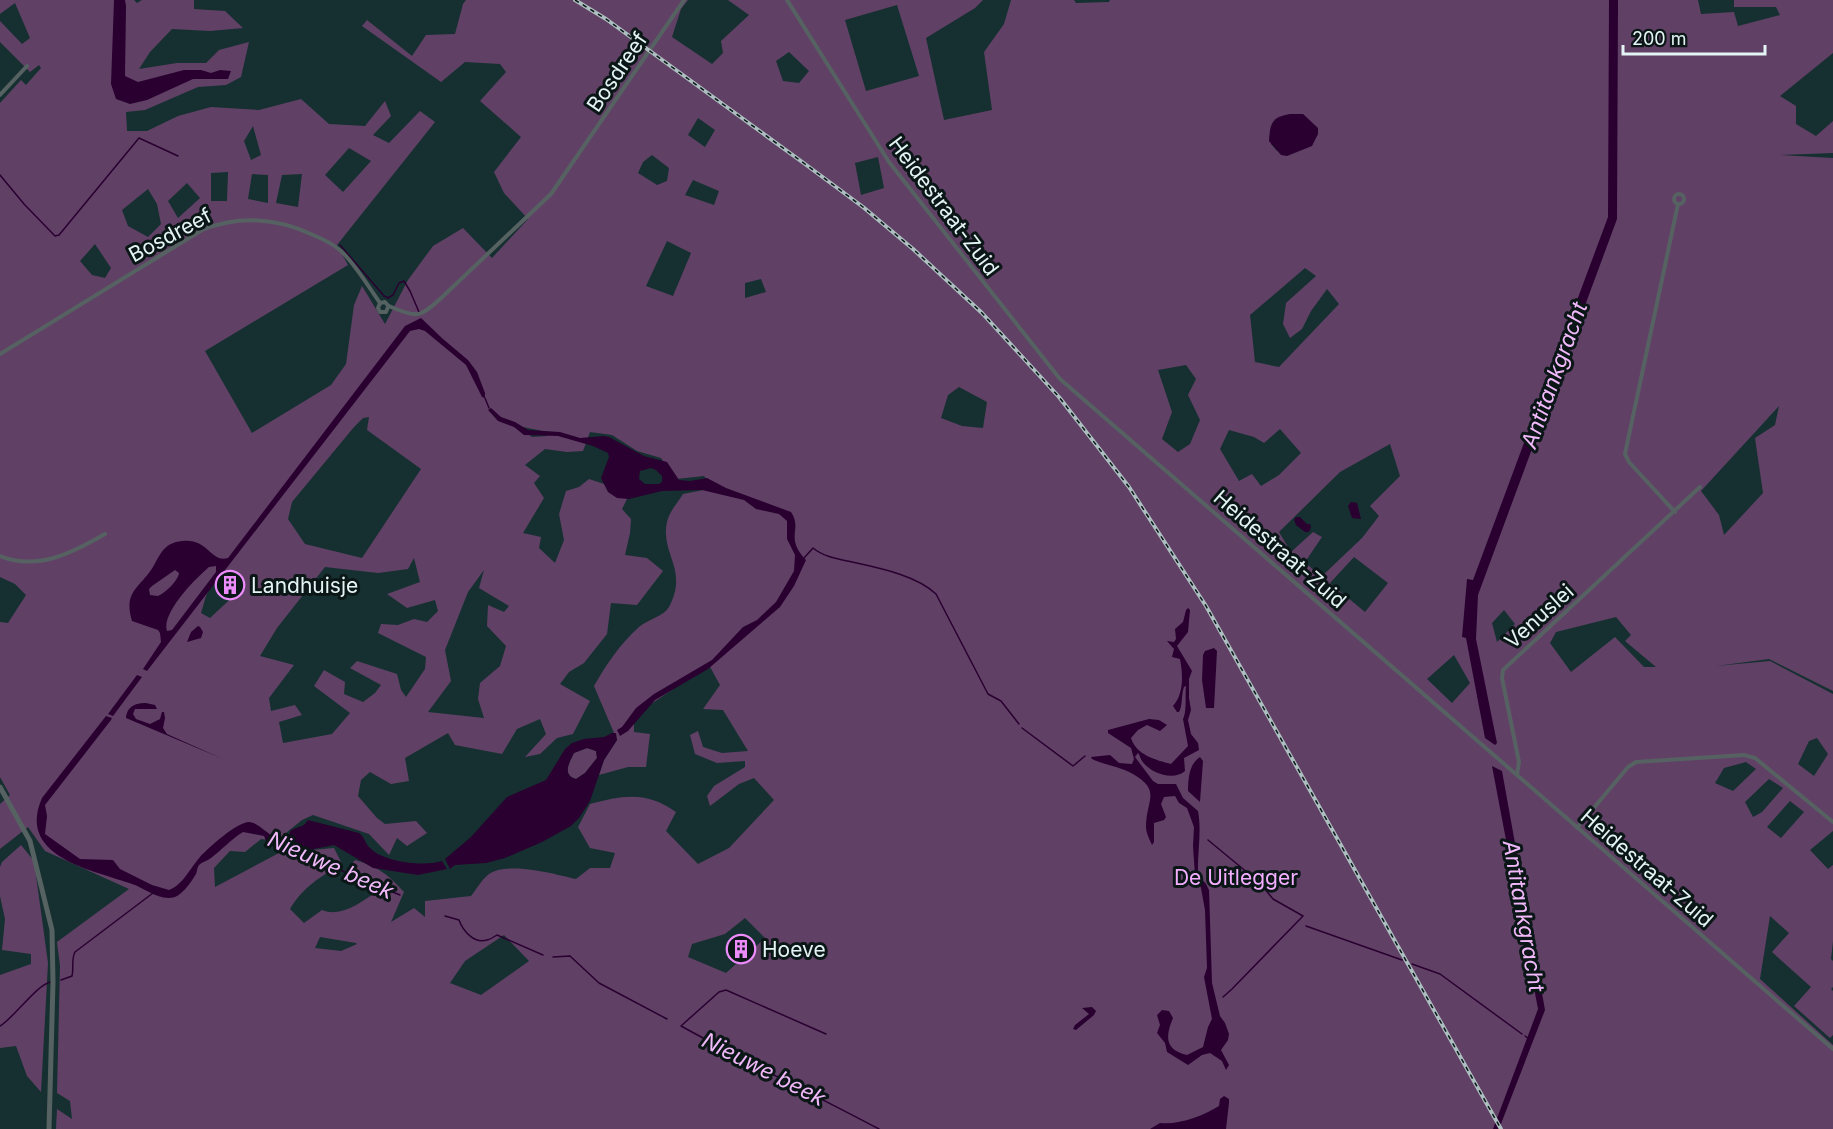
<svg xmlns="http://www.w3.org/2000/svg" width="1833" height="1129" font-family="Inter,sans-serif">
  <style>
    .green { fill: #614066; fill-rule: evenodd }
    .water { fill: #290030; fill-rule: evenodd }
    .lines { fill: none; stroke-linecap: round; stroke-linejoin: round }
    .stream { stroke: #290030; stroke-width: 1.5 }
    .minor { stroke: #566162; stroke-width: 4 }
    .tertiary { stroke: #566162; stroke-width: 5 }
    .rail-casing { stroke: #acbebf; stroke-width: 4 }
    .rail { stroke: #0b1616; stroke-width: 1.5; stroke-dasharray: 4.5; stroke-linecap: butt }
    .labels { text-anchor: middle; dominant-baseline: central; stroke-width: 6; stroke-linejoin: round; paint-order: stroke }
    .street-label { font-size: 21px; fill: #e4f3f4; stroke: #0b1616 }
    .poi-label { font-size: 21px; fill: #e4f3f4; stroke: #0b1616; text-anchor: start }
    .park-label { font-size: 21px; fill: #f4aeff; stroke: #0b1616 }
    .water-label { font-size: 22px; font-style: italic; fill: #f1b9fa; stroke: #0b1616 }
  </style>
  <rect width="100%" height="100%" fill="#163031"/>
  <g class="green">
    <path d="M0,0H134L137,3L142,0H194V9L225,11L243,28L210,31L172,29L150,52L139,69L177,63H206L219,50L249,42L241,77L226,85L198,87L145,110L126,112L127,131H147L178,116L211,107L259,110L301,99L329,124L365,126L385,101L391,116L373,135L389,143L420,111L435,122L337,245L348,265L205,351L252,433L331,385L346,364L354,305L362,286L385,324L408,280L433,246L463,228L492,258L528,219L504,193L494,172L521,137L480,101L506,72L500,64L465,62L441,82L362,26L367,20L412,56L426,35L455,34L463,4L466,0H688L681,9L672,37L712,64L723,53L721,41L749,15L728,0H983L975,8L926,38L944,120L992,110L984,52L1004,24L1011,0H1074L1076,3L1109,2L1110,0H1698L1701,14L1734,12L1738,26L1780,15L1776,7H1734V0H1833V53L1780,96L1796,106V124L1816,136L1833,121V153L1780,155L1833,158V691L1769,659L1716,666L1770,661L1833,694V831L1810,850L1828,869L1833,865V941L1831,959L1833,961V987L1831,989L1833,991V1035L1830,1038L1794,1006L1811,987L1772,952L1789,933L1770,916L1760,979L1833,1045V1129H56L57,1109L72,1119L70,1101L57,1093L60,966L57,942L129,889L45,851L28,827L0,849V804L10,795L0,777V622L8,623L26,595L15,584L0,577V103L21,80L26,85L41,68L39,65L30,72L0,42V21L22,44L30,38L15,3L0,14ZM897,5L919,76L866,91L845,20ZM789,52L809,71L799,83L783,81L776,61ZM1290,114H1303L1318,134C1308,152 1296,151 1277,151L1271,144L1270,130ZM698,118L715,130L705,147L688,135ZM253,126L261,155L251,160L244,141ZM349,148L371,161L343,192L325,175ZM652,155L669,168L667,181L657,185L638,173L643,162ZM878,157L884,188L861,195L855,163ZM228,172L227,201H211V173ZM252,174L268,175V203L248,199ZM302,174L298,207L276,203L282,175ZM693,180L719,191L714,205L685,195ZM187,183L200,198L178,218L168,201ZM148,189L157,204L161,224L148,237L128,226L122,210ZM667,241L691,253L673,296L646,286ZM95,244L111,268L105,278L92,275L80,261ZM1305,268L1316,276L1286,303L1283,324L1290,338L1302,329L1311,311L1327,289L1339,304L1279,367L1255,362L1250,315ZM761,279L766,292L745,298V283ZM1186,365L1196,379L1188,395L1200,420L1190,444L1178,452L1162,439L1172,412L1158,370ZM959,387L987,402L983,428L962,426L941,418L948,395ZM1779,406L1775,425L1755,438L1763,493L1724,535L1719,515L1701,491ZM369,417L367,430L421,469L362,558L305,544L288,519L292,502L354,427L363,418ZM518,426L548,432L547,436L532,437ZM1280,429L1301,453L1279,475L1261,486L1252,474L1239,481L1220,449L1229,430L1254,437L1264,443ZM590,432L612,435L637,451L661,458L676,479L704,476L714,488L683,494C678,502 669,512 667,522C660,554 689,569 669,607C664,616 647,620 639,627C620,644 606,665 594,686L617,740L604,760L599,775L628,767H646L650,734L634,732V719L651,704L709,665L720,685L703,709L723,710L748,751L722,753L703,747L698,731L690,735L695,754L717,763L745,761V767L714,786L707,796L710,806L739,784L754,778L774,800L729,848L698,864L666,831L676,812C647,791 623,795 590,804L578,827L590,848L615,853L610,868H590L576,879C555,874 508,861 489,874C482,879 476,890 471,896L425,901V917L414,908L391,922L404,892C389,875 377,866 355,860L345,872L363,880L378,891C361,902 342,918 322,910L304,923L290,909C303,887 320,877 342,864L334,848L279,853L215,887L214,868L230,851L245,852L261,839L276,841L302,820L313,815L369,834L389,855L397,838L407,846L427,833L416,821L385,824L377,818L358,796L361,780L370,772L391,784L409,781L405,758L448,733L455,745L502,754L517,729L540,719L546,734L525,757L540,754L557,738L573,734L590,701L560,684L569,672L584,663L607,634L611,603L637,605L663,571L647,558L625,555L630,533L631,519L622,509L627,499L607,485L589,479L579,487L566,491L559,514L564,540L555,563L539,548L541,537L523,533L544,498L534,483L540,476L525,465L545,449L567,452L583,451ZM1390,444L1400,476L1370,506L1379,516L1362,538L1321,577L1305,562L1322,537L1313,532L1291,552L1279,532L1340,472ZM1354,557L1388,583L1365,612L1330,583ZM414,558L420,582L387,594L407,608L435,600L438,611L427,622L414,619L398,625L381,624L378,633L426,657L425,669L406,697L401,690L397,674L357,661L350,668L381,685L375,693L363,702L344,694L345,682L324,670L314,686L350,713L332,734L283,743L279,722L302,715L295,705L271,711L269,698L294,665L260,656L277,628L325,567L378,573L408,569ZM484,570L479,588L509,606L504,612L488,605L487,626L506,646L500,666L480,683L478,699L484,718L428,712L451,681L445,650L468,592ZM216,575L238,592L210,618L201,613L206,596ZM1504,610L1515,624L1497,642L1492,623ZM1616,617L1631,635L1625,641L1656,667H1644L1615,637L1571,672L1550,643L1556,632ZM1454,655L1470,683L1452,703L1427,679ZM1817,738L1828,754L1814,776L1798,764L1809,741ZM1746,762L1756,769L1733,791L1715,783L1724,768ZM1769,779L1783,788L1762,812L1753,817L1745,802ZM1790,801L1804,812L1781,838L1767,827ZM745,918L765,938L726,973L688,957L692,944L725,934ZM504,935L529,961L481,995L450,983L465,961ZM320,937L356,943L357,944L341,951L315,948Z"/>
    <path d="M587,748L596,751L597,758L585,773L576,779C562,775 569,763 574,753Z"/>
    <path d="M21,845L34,861L48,963L41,1092L27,1076L16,1046L0,1048V975L31,964V954L2,950L5,919L0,896V867L2,862Z"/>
  </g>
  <g class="water">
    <path d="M114,0H125L126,6L125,76L138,82L184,70H201L211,73L220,70L231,71L228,79H193L147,100L130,104L116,99L111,84Z"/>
    <path d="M1609,0H1618L1617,219L1478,595L1476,639L1497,743L1495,745L1485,738L1466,638L1462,637L1467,579L1473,580L1608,217Z"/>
    <path d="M1290,114H1303L1318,128V134L1312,146L1287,156L1281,155L1269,141C1270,123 1272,117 1290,114Z"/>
    <path d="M421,318L443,339L468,360L477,372L485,393V398L482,397L466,365L425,331L419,329L410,331L147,671L143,669L161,642L160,633L158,630L132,621C123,591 140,588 153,567C161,553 164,543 182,541C209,538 210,563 228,558L405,326ZM216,566V572L172,630L167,631C161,613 196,578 209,567ZM175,570L179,573C178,581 165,593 158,596L150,595L149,589L152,586Z"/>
    <path d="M491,408L501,417L515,422L528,430L560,432L580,438L604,436L609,437L644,456L667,462L679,480L690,481L707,478L726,488L791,512C803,530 784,537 806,560L794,586L780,607L708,669L655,700L628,731L620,736L617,730L622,727L636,708L654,694L712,660L743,627L757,620L776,602L794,571L795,555L787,539V521L779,514L756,509L744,500L702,490L662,491L629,499L617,498L608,492L601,478L609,457L608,453L593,446L558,436L524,435L514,427L498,421L489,411L488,410ZM651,468L656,470L662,476V482L659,484H645L639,479L640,471Z"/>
    <path d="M1351,502L1357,503L1361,519L1352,518L1348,506Z"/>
    <path d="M1296,517H1300L1307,524H1310L1311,527L1309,532H1305L1296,525L1294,520Z"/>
    <path d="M1188,608L1190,610L1188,632L1177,646L1192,671L1189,679V698L1191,710L1188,720L1191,734L1198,743L1199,750L1184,758L1185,771C1174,781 1151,774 1142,761C1140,758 1140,755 1138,753L1135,757L1153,781L1158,784H1176L1183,798L1198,811C1202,832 1197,854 1198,875L1206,884L1209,890L1212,983L1220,1016L1225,1023L1229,1034L1228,1040L1221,1050L1229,1065L1226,1070L1222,1061L1210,1053L1202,1055L1188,1065L1167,1052L1165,1043L1157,1033L1160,1025L1157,1015L1162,1010L1169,1011L1173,1018C1165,1037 1165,1050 1187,1055L1203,1047L1208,1027L1212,1019L1204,977L1207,968L1205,910L1201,888L1195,875L1193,846L1194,827L1187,808L1179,803L1175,796L1164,797L1161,804L1166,817L1164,820L1154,823V842L1152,845C1150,840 1146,833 1146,827C1146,800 1162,791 1133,774C1121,767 1105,765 1092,759L1091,757L1110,755L1119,763L1132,764L1134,759L1131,748L1108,733V730L1149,719L1159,720L1167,725L1160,731L1147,725L1138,730L1131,738C1136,755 1156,760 1171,764L1188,746L1183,719C1187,711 1185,696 1186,686L1184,687C1181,695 1183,705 1179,712H1177L1173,706C1184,693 1183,675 1180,659L1172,657L1174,649L1167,641L1174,642L1176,639L1175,629L1183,622L1186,610Z"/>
    <path d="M198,626L200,627L203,632L201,638L187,642L191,632Z"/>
    <path d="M1214,648L1217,651L1214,708H1206L1202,680L1203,655L1205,651Z"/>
    <path d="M137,675L142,677L113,716L108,714Z"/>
    <path d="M146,703L155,705L157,709H135L133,714L136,719L150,724L160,719L162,712H164L165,718L163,728L167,734L223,759L126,718C127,706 136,703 146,703Z"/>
    <path d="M106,716L112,718L111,720L45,805L47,816L45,834L80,859L113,860L120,869L152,885L169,890C182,886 191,867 200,857C208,848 237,822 249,822C258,822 271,838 281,841L288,837L291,830L304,825L308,820L359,833C365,837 365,844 370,848C383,862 424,867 442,861L447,869L418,875L373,868L334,845L284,855L266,841L264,836L243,832C231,839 222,850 211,858C207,861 202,862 199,865C197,868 197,871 196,874C191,882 184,893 175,897C160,902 145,888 132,884C92,870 16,857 42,798Z"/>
    <path d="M612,733H616L617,740L604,760L590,801L579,818L571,826L542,842L505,858L486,863L455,865L450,869L445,859L471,837L507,797L546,780L565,749L572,743L584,739L604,737ZM587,748L596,751L597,758L585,773L576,779C562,775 569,763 574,753Z"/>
    <path d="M1200,757L1203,761L1200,802L1188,791C1188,779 1189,764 1200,757Z"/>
    <path d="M1492,766L1502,771L1545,1010L1499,1129H1493L1538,1009Z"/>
    <path d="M1092,1007L1096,1011L1094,1015L1076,1030L1073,1029L1075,1025L1089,1014L1082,1008Z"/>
    <path d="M1224,1096L1229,1099V1103L1226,1129H1150L1160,1123C1179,1125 1203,1116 1219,1106L1220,1099Z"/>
  </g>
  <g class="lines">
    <g class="stream">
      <path d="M0,175L24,204L55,236L59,235L139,138L178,156"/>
      <path d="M340,245L384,296L388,298L393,295L399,283L404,281L410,291L419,312"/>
      <path d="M485,398L489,408"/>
      <path d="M804,558L813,548C824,557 838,559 852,562C879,568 916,575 936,594L988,694L1001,701L1019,724"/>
      <path d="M1022,728L1073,766L1085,756"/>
      <path d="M1208,840L1260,883L1273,899L1303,916L1232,989L1223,997"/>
      <path d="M298,850L299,853L400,895"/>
      <path d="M445,916L459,920C463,931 474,944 487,940C491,939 494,937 497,935L543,955"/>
      <path d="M1306,926L1402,960"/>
      <path d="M553,957L570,956L599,983L667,1019"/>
      <path d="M1412,964L1440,974L1522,1034"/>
      <path d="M61,980L72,976C74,968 71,959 75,952L153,893"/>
      <path d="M0,1026C14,1018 37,984 51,982"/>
      <path d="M826,1034L726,990L719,992L681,1026C746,1062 813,1094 879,1129"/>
      <path d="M1525,1036L1529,1039"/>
    </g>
    <g class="minor">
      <path d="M787,0L889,162L1060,379L1833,1049"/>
      <path d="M0,95L27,66"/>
      <circle cx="1679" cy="199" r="5"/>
      <path d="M380,303L378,308L380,312H386L388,307"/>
      <path d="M0,354L202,230C239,215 278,218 313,235C323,239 333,244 341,251C356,265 368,286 380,303L385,302C389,308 390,306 396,309C418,318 421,316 439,300L551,194L684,0"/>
      <path d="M1675,512L1629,462L1625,454L1678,204"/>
      <path d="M0,556C38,571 72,553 105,534"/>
      <path d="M1517,775L1519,762L1502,678L1503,670L1700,487"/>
      <path d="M1577,828L1628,767L1636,762L1744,755L1755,758L1833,822"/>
    </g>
    <path class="tertiary" d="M0,787L30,841L52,930L53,982L49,1129"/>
    <g class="rail-casing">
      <path id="rail" d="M575,0L606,19L805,164L863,207L913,249L982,313L1059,397L1129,487L1206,606L1501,1129"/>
    </g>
    <use href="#rail" class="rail"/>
  </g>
  <defs>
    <g id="building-ring" transform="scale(1.5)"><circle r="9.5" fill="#0b1616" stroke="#ec8cfb" stroke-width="1.5"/><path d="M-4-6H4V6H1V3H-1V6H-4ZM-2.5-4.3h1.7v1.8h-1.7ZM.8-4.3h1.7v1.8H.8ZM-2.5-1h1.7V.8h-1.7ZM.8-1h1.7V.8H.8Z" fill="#ec8cfb"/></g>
  </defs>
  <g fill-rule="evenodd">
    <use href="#building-ring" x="230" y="585"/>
    <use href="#building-ring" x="741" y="949"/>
  </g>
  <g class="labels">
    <g class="street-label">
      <text transform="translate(617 72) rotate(-56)">Bosdreef</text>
      <text transform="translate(944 206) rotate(53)">Heidestraat-Zuid</text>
      <text transform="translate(170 235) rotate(-28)">Bosdreef</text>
      <text transform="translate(1280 549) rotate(41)">Heidestraat-Zuid</text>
      <text transform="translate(1539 616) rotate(-42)">Venuslei</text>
      <text transform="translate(1647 868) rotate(41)">Heidestraat-Zuid</text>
    </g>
    <g class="poi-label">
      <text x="251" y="585">Landhuisje</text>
      <text x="762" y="949">Hoeve</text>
    </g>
    <g class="park-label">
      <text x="1236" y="877">De Uitlegger</text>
    </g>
    <g class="water-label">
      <text transform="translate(1554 375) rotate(-70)">Antitankgracht</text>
      <text transform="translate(331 865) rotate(24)">Nieuwe beek</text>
      <text transform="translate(1524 916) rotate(80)">Antitankgracht</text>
      <text transform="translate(764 1069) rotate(27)">Nieuwe beek</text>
    </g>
  </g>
  <path d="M1623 45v9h142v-9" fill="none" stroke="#e4f3f4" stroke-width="3"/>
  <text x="1632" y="45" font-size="18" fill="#e4f3f4" stroke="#0b1616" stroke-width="4.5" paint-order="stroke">200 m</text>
</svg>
